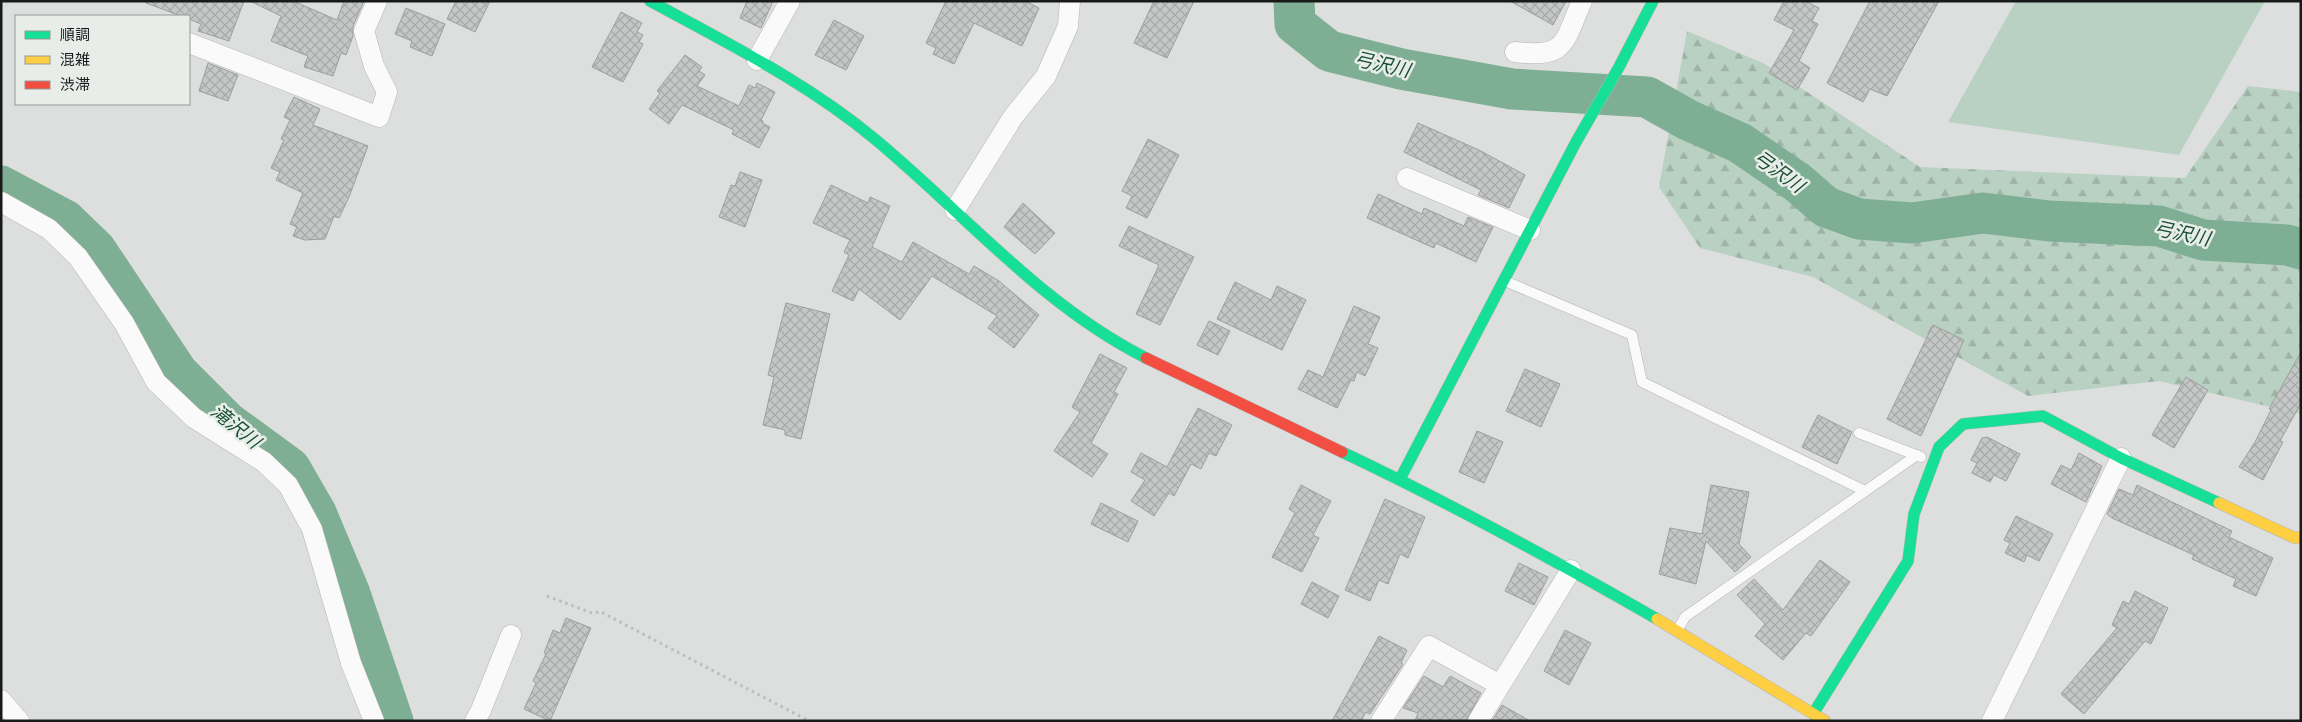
<svg xmlns="http://www.w3.org/2000/svg" width="2302" height="722" font-family="Merriweather,'Noto Sans JP',serif">
  <style>
    .green { fill: #b9d1c2 }
    .forest { fill: url(#forest-firs) }
    .water { fill: #7eaf94 }
    .lines { fill: none; stroke-linecap: round; stroke-linejoin: round }
    .river { stroke: #7eaf94; stroke-width: 41 }
    .building { fill: url(#building-cross-hatch); stroke: #9d9f9d }
    .lane-casing { stroke: #b4b6b5; stroke-width: 11 }
    .street-casing { stroke: #b4b6b5; stroke-width: 21 }
    .fast-casing { stroke: #b4b6b5; stroke-width: 12 }
    .slow-casing { stroke: #b4b6b5; stroke-width: 12 }
    .jam-casing { stroke: #b4b6b5; stroke-width: 12 }
    .path { stroke: #bcbdbc; stroke-width: 3; stroke-dasharray: 2.5 4; stroke-linecap: butt }
    .lane { stroke: #fafafa; stroke-width: 10 }
    .street { stroke: #fafafa; stroke-width: 20 }
    .fast { stroke: #16e098; stroke-width: 11 }
    .slow { stroke: #ffcf43; stroke-width: 11 }
    .jam { stroke: #f24e42; stroke-width: 11 }
    .labels { text-anchor: middle; dominant-baseline: central; stroke-width: 5; stroke-linejoin: round; paint-order: stroke }
    .water-label { font-size: 19px; font-style: italic; fill: #194f34; stroke: #e8edea }
  </style>
  <defs>
    <pattern id="forest-firs" width="22" height="20" patternUnits="userSpaceOnUse" patternTransform="scale(1.25)"><rect width="22" height="20" fill="#b9d1c2"/><path d="M5 1l3.5 6h-7zM16 11l3.5 6h-7z" fill="#9eb3a6"/></pattern>
    <pattern id="building-cross-hatch" width="8" height="8" patternUnits="userSpaceOnUse" patternTransform="scale(1.25)"><rect width="8" height="8" fill="#c5c7c6"/><path d="M0 0l8 8M0 8l8-8" fill="none" stroke="#a8aaaa"/></pattern>
  </defs>
  <rect width="100%" height="100%" fill="#dcdfdd"/>
  <path class="green" d="M2016,1H2265L2179,155L1948,122Z"/>
  <path class="forest" d="M1687,31L1765,64L1920,167L2185,178L2248,86L2301,92V414L2159,381L2028,396L1813,277L1700,248L1659,187Z"/>
  <path class="water" d="M2176,215L2301,237V268L2277,260L2212,256L2166,248Z"/>
  <g class="lines">
    <g class="river">
      <path d="M1294,1L1295,24L1329,51L1401,69L1512,89L1647,97L1688,120L1740,143L1797,182L1826,207L1859,219L1912,223L1983,213L2049,221L2159,226L2203,240L2287,245L2301,249"/>
      <path d="M1,186L65,220L96,250L178,373L227,422L290,468L316,513L350,594L393,721"/>
    </g>
  </g>
  <g class="building">
    <path d="M146,1H244L229,41L198,31L201,24L189,19V16H181L146,3Z"/>
    <path d="M250,1H293L337,20L344,1H364L353,26V36L346,55L341,53L333,76L304,67L308,56L271,41L281,16Z"/>
    <path d="M456,1H490L475,32L447,19Z"/>
    <path d="M747,1H773L761,28L740,18Z"/>
    <path d="M946,1H1025L1039,8L1022,46L974,23L954,64L933,54L936,48L926,43Z"/>
    <path d="M1154,1H1194L1167,58L1134,43Z"/>
    <path d="M1510,1H1566L1553,25Z"/>
    <path d="M1784,1H1805L1819,8L1812,21L1818,24L1799,61L1810,68L1797,90L1769,73L1794,30L1774,20Z"/>
    <path d="M1870,1H1939L1887,96L1870,89L1863,102L1827,83Z"/>
    <path d="M406,8L445,24L432,56L410,47L412,41L395,34Z"/>
    <path d="M621,12L642,23L637,32L643,35L639,42L643,44L623,82L592,67Z"/>
    <path d="M834,20L864,36L846,70L815,55Z"/>
    <path d="M685,55L702,67L699,71L705,75L697,86L739,106L749,85L755,88L757,83L775,92L761,120L763,121L762,123L770,127L759,148L732,134L734,130L682,105L669,124L649,109L660,93L657,91Z"/>
    <path d="M208,63L238,75L228,101L199,91Z"/>
    <path d="M294,97L320,109L313,125L368,146L349,197L339,218L334,216L325,239L305,240L293,236L297,227L290,224L303,193L276,180L280,172L271,168L284,140L281,139L290,120L284,117Z"/>
    <path d="M1418,123L1479,150L1525,175L1509,208L1478,195L1481,190L1404,152Z"/>
    <path d="M1148,139L1179,155L1147,218L1126,208L1132,196L1122,191Z"/>
    <path d="M740,172L762,180L745,227L719,217L731,185L735,186Z"/>
    <path d="M831,185L868,203L870,197L890,206L872,247L902,262L913,242L969,274L974,266L999,281L1039,315L1014,348L988,328L997,316L932,276L900,320L859,289L853,301L832,291L849,255L844,252L850,240L813,223Z"/>
    <path d="M1378,194L1422,214L1424,208L1464,226L1468,217L1493,227L1476,262L1436,243L1434,248L1367,218Z"/>
    <path d="M1023,203L1055,233L1035,254L1004,227Z"/>
    <path d="M1129,226L1194,257L1160,325L1136,314L1159,265L1119,246Z"/>
    <path d="M1235,282L1271,300L1277,286L1306,300L1282,350L1217,319Z"/>
    <path d="M786,303L830,314L801,439L785,435V430L763,425L774,377L768,375Z"/>
    <path d="M1354,306L1380,317L1368,344L1378,348L1365,376L1357,372L1354,381L1351,380L1337,408L1298,389L1308,370L1323,377Z"/>
    <path d="M1209,321L1230,331L1218,355L1197,345Z"/>
    <path d="M1933,325L1964,340L1921,436L1887,419Z"/>
    <path d="M2301,352V403L2280,441L2283,442L2263,480L2239,467L2255,442L2271,410L2269,409Z"/>
    <path d="M1100,354L1127,368L1114,392L1118,394L1091,443L1108,454L1092,477L1054,451L1080,412L1072,407Z"/>
    <path d="M1525,369L1560,384L1541,427L1506,411Z"/>
    <path d="M2186,377L2208,390L2174,448L2152,435Z"/>
    <path d="M1198,408L1232,425L1216,456L1209,453L1201,469L1191,464L1174,496L1169,493L1154,516L1131,501L1145,480L1131,472L1141,453L1167,467Z"/>
    <path d="M1818,415L1852,432L1837,464L1802,447Z"/>
    <path d="M1477,431L1503,442L1484,483L1459,472Z"/>
    <path d="M1987,437L2020,454L2006,481L1994,475L1990,482L1972,473L1977,463L1971,460L1982,438Z"/>
    <path d="M2079,453L2102,466L2086,502L2051,484L2061,465L2071,470Z"/>
    <path d="M1301,485L1331,501L1313,535L1319,538L1302,572L1272,557L1295,513L1289,509Z"/>
    <path d="M1711,485L1749,492L1739,544L1751,557L1735,572L1706,541L1696,584L1659,574L1670,528L1702,534Z"/>
    <path d="M2137,485L2232,531L2229,537L2273,558L2256,596L2233,586L2236,579L2192,559L2194,555L2112,518L2107,514L2119,489L2133,495Z"/>
    <path d="M1385,499L1425,517L1408,558L1400,554L1388,584L1379,580L1370,601L1345,590Z"/>
    <path d="M1101,503L1138,521L1128,542L1091,524Z"/>
    <path d="M2016,516L2053,534L2039,561L2027,555L2024,562L2005,553L2010,543L2004,540Z"/>
    <path d="M1820,560L1850,582L1811,636L1806,633L1783,660L1755,636L1765,624L1737,595L1754,579L1783,610Z"/>
    <path d="M1519,563L1548,577L1534,605L1505,591Z"/>
    <path d="M1312,582L1339,596L1328,618L1301,604Z"/>
    <path d="M2135,591L2168,608L2151,644L2145,641L2084,714L2061,694L2117,628L2112,625L2123,601L2129,604Z"/>
    <path d="M566,618L591,628L550,721L524,709L536,683L533,681L546,654L544,653L553,630L560,633Z"/>
    <path d="M1565,630L1591,643L1569,685L1544,671Z"/>
    <path d="M1379,636L1407,650L1401,663L1403,664L1370,714L1366,712L1361,721H1332Z"/>
    <path d="M1424,676L1443,687L1450,676L1481,693L1466,721H1415L1418,713L1403,708Z"/>
    <path d="M1502,705L1530,721H1492Z"/>
  </g>
  <g class="lines">
    <g class="lane-casing">
      <g id="lane">
        <path d="M1505,281L1632,335L1642,382L1865,491"/>
        <path d="M1859,433L1921,457"/>
        <path d="M1677,631L1685,617L1917,455"/>
      </g>
    </g>
    <g class="street-casing">
      <g id="street">
        <path d="M189,43L379,117L387,92L374,66L364,31L377,1"/>
        <path d="M1515,52C1567,58 1563,44 1582,1"/>
        <path d="M757,60L790,1"/>
        <path d="M1407,178L1530,230"/>
        <path d="M1,202L49,229L78,257L124,323L156,382L194,418L264,462L288,485L312,529L351,663L374,721"/>
        <path d="M955,210L1013,117L1046,76L1068,26L1070,1"/>
        <path d="M1,700L19,721"/>
        <path d="M475,721L481,710L511,635"/>
        <path d="M1381,721L1429,646L1500,685"/>
        <path d="M1478,721L1571,570"/>
        <path d="M1992,721L2121,458"/>
      </g>
    </g>
    <g class="fast-casing">
      <g id="fast">
        <path d="M650,1C727,43 808,83 876,140C965,214 1041,305 1146,358"/>
        <path d="M1342,452C1450,503 1554,560 1657,619"/>
        <path d="M1400,479L1576,142L1619,67L1653,1"/>
        <path d="M1813,714L1908,561L1914,514L1939,447L1963,424L2043,416L2121,458L2219,503"/>
      </g>
    </g>
    <g class="slow-casing">
      <g id="slow">
        <path d="M2219,503L2295,538L2301,537"/>
        <path d="M1657,619L1825,721"/>
      </g>
    </g>
    <g class="jam-casing">
      <path id="jam" d="M1146,358L1342,452"/>
    </g>
    <path class="path" d="M547,596L592,613L601,612L809,721"/>
    <use href="#lane" class="lane"/>
    <use href="#street" class="street"/>
    <use href="#fast" class="fast"/>
    <use href="#slow" class="slow"/>
    <use href="#jam" class="jam"/>
  </g>
  <g class="labels">
    <g class="water-label">
      <text transform="translate(1382 64) rotate(13)">弓沢川</text>
      <text transform="translate(1779 171) rotate(36)">弓沢川</text>
      <text transform="translate(2182 233) rotate(12)">弓沢川</text>
      <text transform="translate(236 426) rotate(39)">滝沢川</text>
    </g>
  </g>
  <rect width="2302" height="722" fill="none" stroke="#181a19" stroke-width="5"/>
  <rect x="15" y="15" width="175" height="90" fill="#e8edea" stroke="#959996"/>
  <rect x="25" y="31" width="25" height="8" fill="#16e098" stroke="#959996"/>
  <text x="60" y="40" font-size="15" fill="#181a19">順調</text>
  <rect x="25" y="56" width="25" height="8" fill="#ffcf43" stroke="#959996"/>
  <text x="60" y="65" font-size="15" fill="#181a19">混雑</text>
  <rect x="25" y="81" width="25" height="8" fill="#f24e42" stroke="#959996"/>
  <text x="60" y="90" font-size="15" fill="#181a19">渋滞</text>
</svg>
